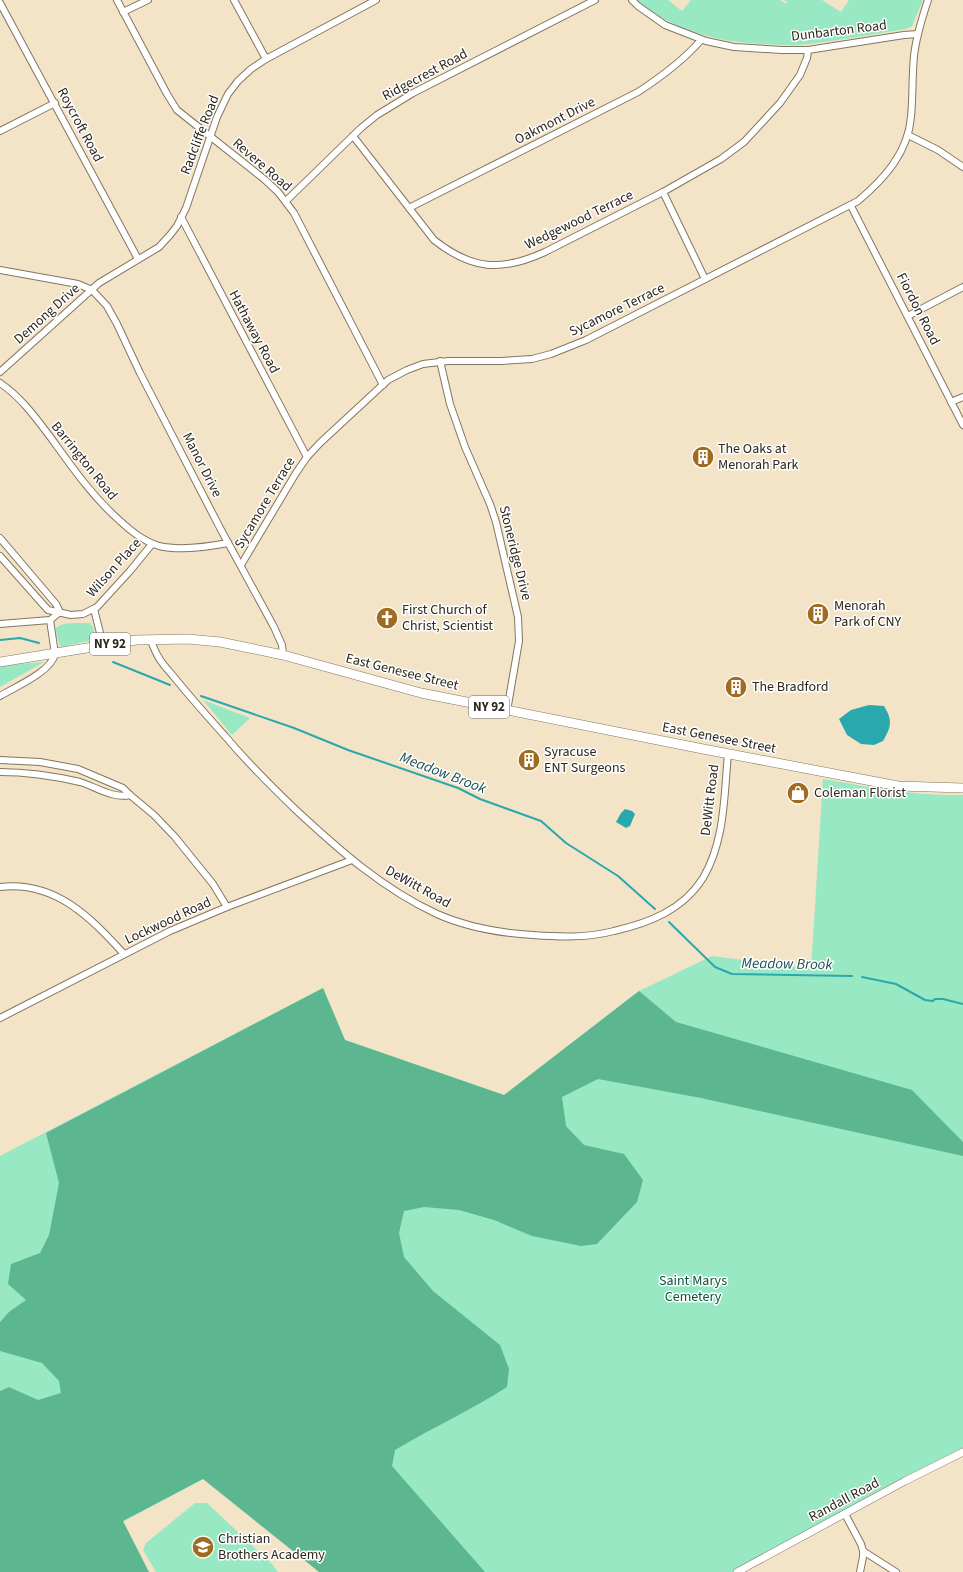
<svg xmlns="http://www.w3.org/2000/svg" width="963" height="1572" font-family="'Source Sans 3',sans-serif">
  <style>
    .green { fill: #98e8c4 }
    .forest { fill: #5cb791 }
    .water { fill: #29a8ad }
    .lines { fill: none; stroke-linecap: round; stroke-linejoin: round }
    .stream { stroke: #29a8ad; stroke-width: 2 }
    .minor-casing { stroke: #84765e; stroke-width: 8 }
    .tertiary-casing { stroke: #84765e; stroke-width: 8 }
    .primary-casing { stroke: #84765e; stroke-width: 10 }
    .minor { stroke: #fff; stroke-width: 6 }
    .tertiary { stroke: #fff; stroke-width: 7 }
    .primary { stroke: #fff; stroke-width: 9 }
    .labels { text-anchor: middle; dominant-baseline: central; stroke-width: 3; stroke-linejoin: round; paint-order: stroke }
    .shield { fill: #fff; stroke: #6c6861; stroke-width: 1 }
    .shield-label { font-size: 13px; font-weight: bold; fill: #2d271d }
    .street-label { font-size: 14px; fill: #2d271d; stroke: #fff }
    .poi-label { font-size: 14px; fill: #2d271d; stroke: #fff; text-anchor: start }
    .park-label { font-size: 14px; fill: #0a553c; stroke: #fff }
    .water-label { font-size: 15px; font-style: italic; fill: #1b4f51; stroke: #fff }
  </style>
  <rect width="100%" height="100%" fill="#f3e4c8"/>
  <g class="green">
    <path d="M637,0H668L682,11L691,0H780L786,4L787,2L784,0H822L841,12L849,0H923L912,26L906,29C873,34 841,40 809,44C794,46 779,45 763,44C717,42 673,31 637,0Z"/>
    <path d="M82,623H90L93,627L95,636L92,640L61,647L60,646L55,629C61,622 73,623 82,623Z"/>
    <path d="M44,662L0,687V666Z"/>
    <path d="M203,700L250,718L232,735Z"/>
    <path d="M823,779C870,787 914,796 963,795V1452L737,1572H387L263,1447L111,1528L9,1387L0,1391V1156L323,988L345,1040L504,1095L639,991L712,956L811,969Z"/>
    <path d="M195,1503H207L273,1565L278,1572H156L143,1550L146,1543Z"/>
  </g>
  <path class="forest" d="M323,988L345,1040L504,1095L639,991L676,1022L912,1090L963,1142V1156L701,1098L598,1079L562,1097L566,1126L584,1145L624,1154L643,1180L637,1202L597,1244L581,1246L532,1236L494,1220L459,1210L424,1207L404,1211L399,1233L404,1257L433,1291L500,1345L509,1369L507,1387C471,1410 432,1428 395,1450L392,1466L485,1572H319L203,1479L123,1521L149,1572H0V1391L9,1387L38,1400L61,1393L59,1381L42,1363L0,1351V1322L9,1312L26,1300L8,1284L11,1264L40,1253L49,1235L59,1183L46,1133Z"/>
  <g class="water">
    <path d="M869,705L884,706C893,721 891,727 883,741L874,745L861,744L847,735L839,719L851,710Z"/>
    <path d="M625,809L632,811L635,814L630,826L626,828L616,822L621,813Z"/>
  </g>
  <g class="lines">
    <g class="stream">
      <path d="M0,640L20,638L39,643"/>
      <path d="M113,662L170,685"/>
      <path d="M201,696L294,728L348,750L458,788L480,799L541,821L566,843L618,876L655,909"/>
      <path d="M669,922L715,967L732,974L852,976"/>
      <path d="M862,977L896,984L925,1000L933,1001L935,999H943L963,1004"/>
    </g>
    <g class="minor-casing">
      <g id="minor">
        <path d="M117,0L167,94L177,110L264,179L278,192L294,213L383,385"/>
        <path d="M234,0L266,59"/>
        <path d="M632,0L638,6L665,25L706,41L734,47L782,50H808L904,35L918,34"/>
        <path d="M0,3L138,259"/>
        <path d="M123,12L148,0"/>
        <path d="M0,131L55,103"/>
        <path d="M908,135L938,150L963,167"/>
        <path d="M353,136L434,240C472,270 501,272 545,252L663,192L721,159L744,142L780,103L800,75L807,58L808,50"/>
        <path d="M663,192L705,279"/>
        <path d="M286,201L361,128L377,115L413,93L595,0"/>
        <path d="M851,206L963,425"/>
        <path d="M409,208L638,92C661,77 683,61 701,40"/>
        <path d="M181,217L307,457"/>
        <path d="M0,270L78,284L92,290L107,306L117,324L140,373L220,528L274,627L282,645L283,655"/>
        <path d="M908,316L963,287"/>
        <path d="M440,361L450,404L465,447L490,504L496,522L518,617L519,641L507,711"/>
        <path d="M0,372L99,283L159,247L170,235L177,226L186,208L217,117L228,94L238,81L251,69L266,59L376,0"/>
        <path d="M0,383C21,397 36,418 51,438C72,467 92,496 119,520C131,531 143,541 159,546C180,551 207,547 228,543"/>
        <path d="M951,402L963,397"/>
        <path d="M0,538L56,604L60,612"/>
        <path d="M0,556L48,610L71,615L83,614L97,607L130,571L152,544"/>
        <path d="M241,565L296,473L307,457L320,443L388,380L407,370L423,364L448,361H501L532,359L551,354L586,340L858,201C884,179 908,153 911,117C913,97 912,76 914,56C916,37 922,18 928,0"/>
        <path d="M94,609L103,645"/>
        <path d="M0,624L50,620L60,612"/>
        <path d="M150,639C153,645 155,652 159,658C163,665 169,671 174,677C190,697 208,717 225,736C247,762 271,786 296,810C339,850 383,889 437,914C466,927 501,933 533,935C560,937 587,938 614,931C649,923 683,910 703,878C725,841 724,796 728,754"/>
        <path d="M0,696C15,687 51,672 55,654L50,620"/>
        <path d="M0,760L40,762L78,769L123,788L130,795L154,815L175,837L213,884L227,907"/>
        <path d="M0,772C27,772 54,776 80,782C96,787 113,799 130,795"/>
        <path d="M0,887C55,880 91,918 124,954"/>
        <path d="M0,1018L170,931L227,907L352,860"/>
        <path d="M845,1514L861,1544L863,1551L896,1572"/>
        <path d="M860,1572L863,1557V1551"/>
      </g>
    </g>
    <g class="tertiary-casing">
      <path id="tertiary" d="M737,1572L905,1481L963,1452"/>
    </g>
    <g class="primary-casing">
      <path id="primary" d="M0,662L136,640L188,639L220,642L283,655L421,693L698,748L898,786L963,788"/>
    </g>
    <use href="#minor" class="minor"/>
    <use href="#tertiary" class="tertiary"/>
    <use href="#primary" class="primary"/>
  </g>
  <defs>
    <g id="building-disc" transform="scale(1.15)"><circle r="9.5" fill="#9e6b21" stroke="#fff"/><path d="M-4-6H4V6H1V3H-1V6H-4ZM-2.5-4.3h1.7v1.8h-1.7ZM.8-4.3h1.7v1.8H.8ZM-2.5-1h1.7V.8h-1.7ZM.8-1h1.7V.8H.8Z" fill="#fff"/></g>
    <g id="church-disc" transform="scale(1.15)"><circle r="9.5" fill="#9e6b21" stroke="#fff"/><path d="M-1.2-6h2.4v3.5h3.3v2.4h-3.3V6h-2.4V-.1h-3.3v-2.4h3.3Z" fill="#fff"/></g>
    <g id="shop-disc" transform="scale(1.15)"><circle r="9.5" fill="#9e6b21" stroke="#fff"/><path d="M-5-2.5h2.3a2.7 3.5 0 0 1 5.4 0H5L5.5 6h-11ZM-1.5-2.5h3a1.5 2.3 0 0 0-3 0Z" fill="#fff"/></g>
    <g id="school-disc" transform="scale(1.15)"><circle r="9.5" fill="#9e6b21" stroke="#fff"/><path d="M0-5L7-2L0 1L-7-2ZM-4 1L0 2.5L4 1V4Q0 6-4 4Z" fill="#fff"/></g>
  </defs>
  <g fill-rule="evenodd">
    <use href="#building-disc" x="703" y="457"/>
    <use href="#building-disc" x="818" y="614"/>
    <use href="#church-disc" x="387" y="618"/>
    <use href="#building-disc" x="736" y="687"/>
    <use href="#building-disc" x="529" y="760"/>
    <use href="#shop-disc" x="798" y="793"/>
    <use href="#school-disc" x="203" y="1547"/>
  </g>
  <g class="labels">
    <g class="shield">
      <rect x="90" y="633" width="40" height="22" rx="3"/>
      <rect x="469" y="696" width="40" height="22" rx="3"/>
    </g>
    <g class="shield-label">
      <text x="110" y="644">NY 92</text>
      <text x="489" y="707">NY 92</text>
    </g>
    <g class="street-label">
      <text transform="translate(839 31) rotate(-7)">Dunbarton Road</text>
      <text transform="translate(425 75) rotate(-28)">Ridgecrest Road</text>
      <text transform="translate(555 121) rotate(-27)">Oakmont Drive</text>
      <text transform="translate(80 125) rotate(62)">Roycroft Road</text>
      <text transform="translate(200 135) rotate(-69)">Radcliffe Road</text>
      <text transform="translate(262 165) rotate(41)">Revere Road</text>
      <text transform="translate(579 220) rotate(-26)">Wedgewood Terrace</text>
      <text transform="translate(918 309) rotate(63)">Fiordon Road</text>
      <text transform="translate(617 310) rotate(-26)">Sycamore Terrace</text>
      <text transform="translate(47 314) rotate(-42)">Demong Drive</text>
      <text transform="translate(254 332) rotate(62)">Hathaway Road</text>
      <text transform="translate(84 461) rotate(51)">Barrington Road</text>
      <text transform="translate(202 465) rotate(63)">Manor Drive</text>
      <text transform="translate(265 503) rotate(-59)">Sycamore Terrace</text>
      <text transform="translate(515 553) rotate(76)">Stoneridge Drive</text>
      <text transform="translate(114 568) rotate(-48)">Wilson Place</text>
      <text transform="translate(402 672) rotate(14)">East Genesee Street</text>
      <text transform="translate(719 738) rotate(11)">East Genesee Street</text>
      <text transform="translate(710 800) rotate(-83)">DeWitt Road</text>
      <text transform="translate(418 887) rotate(29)">DeWitt Road</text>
      <text transform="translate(168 921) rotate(-25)">Lockwood Road</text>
      <text transform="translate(844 1500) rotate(-28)">Randall Road</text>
    </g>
    <g class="poi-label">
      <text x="718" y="449">The Oaks at<tspan x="718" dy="16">Menorah Park</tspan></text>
      <text x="834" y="606">Menorah<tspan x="834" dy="16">Park of CNY</tspan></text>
      <text x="402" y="610">First Church of<tspan x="402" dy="16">Christ, Scientist</tspan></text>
      <text x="752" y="687">The Bradford</text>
      <text x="544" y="752">Syracuse<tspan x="544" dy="16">ENT Surgeons</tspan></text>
      <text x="814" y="793">Coleman Florist</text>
      <text x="218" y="1539">Christian<tspan x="218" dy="16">Brothers Academy</tspan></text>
    </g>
    <g class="park-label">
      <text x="693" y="1281">Saint Marys<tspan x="693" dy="16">Cemetery</tspan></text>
    </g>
    <g class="water-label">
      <text transform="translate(443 773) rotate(21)">Meadow Brook</text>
      <text transform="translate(787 964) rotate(1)">Meadow Brook</text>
    </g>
  </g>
</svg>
